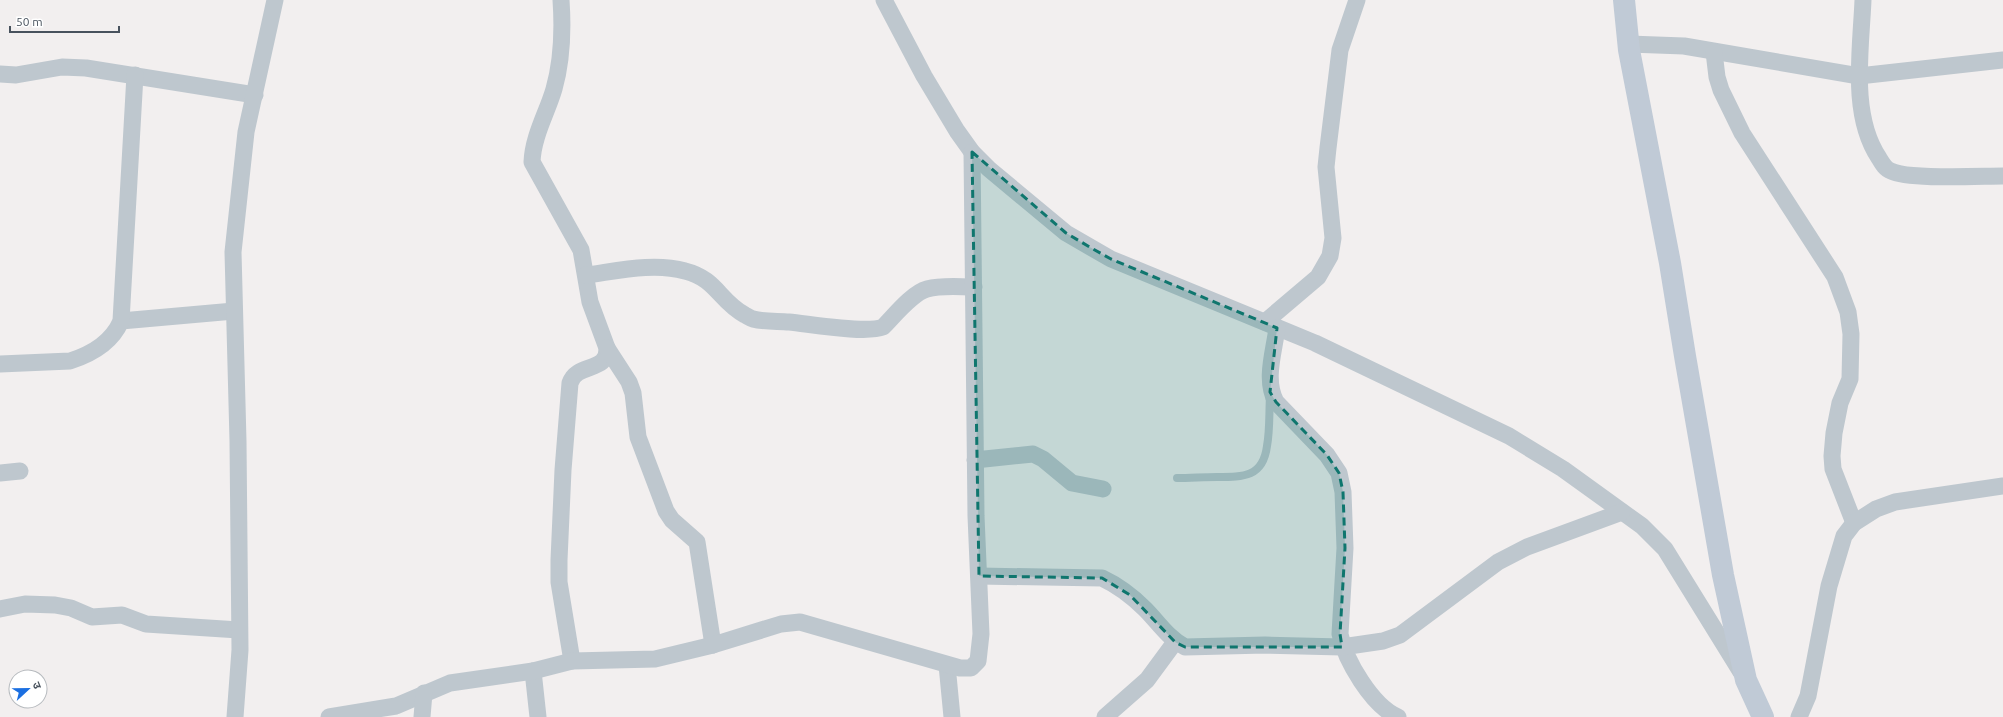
<svg xmlns="http://www.w3.org/2000/svg" width="2003" height="717" font-family="Ubuntu,'Noto Sans Devanagari',sans-serif">
  <style>
    .lines { fill: none; stroke-linecap: round; stroke-linejoin: round }
    .lane { stroke: #bec7ce; stroke-width: 8 }
    .street { stroke: #bec7ce; stroke-width: 17 }
    .secondary { stroke: #c0cad6; stroke-width: 22 }
    .marked { fill: #0f766e; fill-opacity: 0.2; stroke: #0f766e; stroke-width: 3; stroke-dasharray: 8 5; stroke-linejoin: round }
  </style>
  <rect width="100%" height="100%" fill="#f2efef"/>
  <g class="lines">
    <path class="lane" d="M1177,478C1190,478 1204,477 1217,477C1244,477 1263,477 1267,446C1270,430 1269,413 1270,396"/>
    <g class="street">
      <path d="M561,0C563,29 562,61 554,89C547,113 533,136 532,162L581,250L590,302L607,348C608,373 577,362 570,383L563,470L559,560V582L572,661"/>
      <path d="M884,0L924,76L957,131L972,152L989,169L1066,233L1111,259L1315,343L1509,436L1563,469L1642,526L1665,549L1741,672"/>
      <path d="M1863,0C1861,49 1850,115 1879,158C1882,163 1885,169 1891,171C1908,180 1980,176 2003,176"/>
      <path d="M1629,44L1684,46L1859,76L2003,60"/>
      <path d="M1714,52L1717,77L1721,90L1742,133L1835,277L1848,312L1851,334L1850,379L1840,403L1834,433L1832,456L1833,469L1854,523"/>
      <path d="M0,74L16,75L62,67L86,68L255,95"/>
      <path d="M586,275C617,271 654,262 685,271C717,279 719,301 745,315C747,316 750,318 753,319C764,322 778,321 789,322C810,324 866,334 883,327C894,316 912,293 927,289C942,285 959,287 974,287"/>
      <path d="M121,321L234,311"/>
      <path d="M1265,322L1318,277L1330,256L1333,238L1326,167L1328,148L1340,50L1357,0"/>
      <path d="M1277,328C1274,352 1264,380 1276,402L1327,455L1339,473L1343,492L1345,548L1340,634C1345,660 1372,706 1398,717"/>
      <path d="M607,348L629,382L633,393L638,437L666,511L672,520L697,542L713,645"/>
      <path d="M0,364L70,361C92,354 112,342 121,321L135,75"/>
      <path d="M975,460L1033,454L1043,459L1072,483L1103,489"/>
      <path d="M0,473L20,471"/>
      <path d="M979,576L1102,578C1119,586 1132,596 1145,609C1158,622 1168,638 1185,647L1265,645L1342,647L1383,641L1400,635L1498,562L1527,547L1622,512"/>
      <path d="M0,609L25,604L55,605L71,608L92,617L122,615L146,624L239,630"/>
      <path d="M947,665L952,717"/>
      <path d="M533,671L538,717"/>
      <path d="M235,717L240,650L238,441L233,252L246,132L275,0"/>
      <path d="M329,717L396,706L450,683L533,671L572,661L655,659L713,645L781,624L800,622L960,668H971L978,661L981,634L976,516L972,152"/>
      <path d="M422,717L424,693"/>
      <path d="M1105,717L1147,680L1175,642"/>
      <path d="M1799,717L1808,696L1829,586L1844,536L1854,523L1876,509L1895,502L2003,486"/>
    </g>
    <path class="secondary" d="M1624,0L1629,50L1670,263L1685,356L1723,575L1746,680L1763,717"/>
  </g>
  <path class="marked" d="M972,152L1066,233L1093,249L1111,259L1277,328L1270,392L1276,402L1327,455L1339,473L1343,492L1345,548L1340,634L1342,647H1185L1175,642L1130,595L1102,578L979,576Z"/>
  <g transform="translate(28 689) rotate(68)"><circle r="19" fill="#ffffff" stroke="#b6babe"/>
  <path d="M0-3L7 15L0 10L-7 15Z" fill="#1b6fe1"/>
  <text y="-6" font-size="11" font-weight="bold" text-anchor="middle" fill="#48525d">उ</text>
  </g>
  <path d="M10 26v6h109v-6" fill="none" stroke="#48525d" stroke-width="2"/>
  <text x="16" y="26" font-size="12" fill="#48525d" stroke="#ffffff" stroke-width="3" paint-order="stroke">50 m</text>
</svg>
